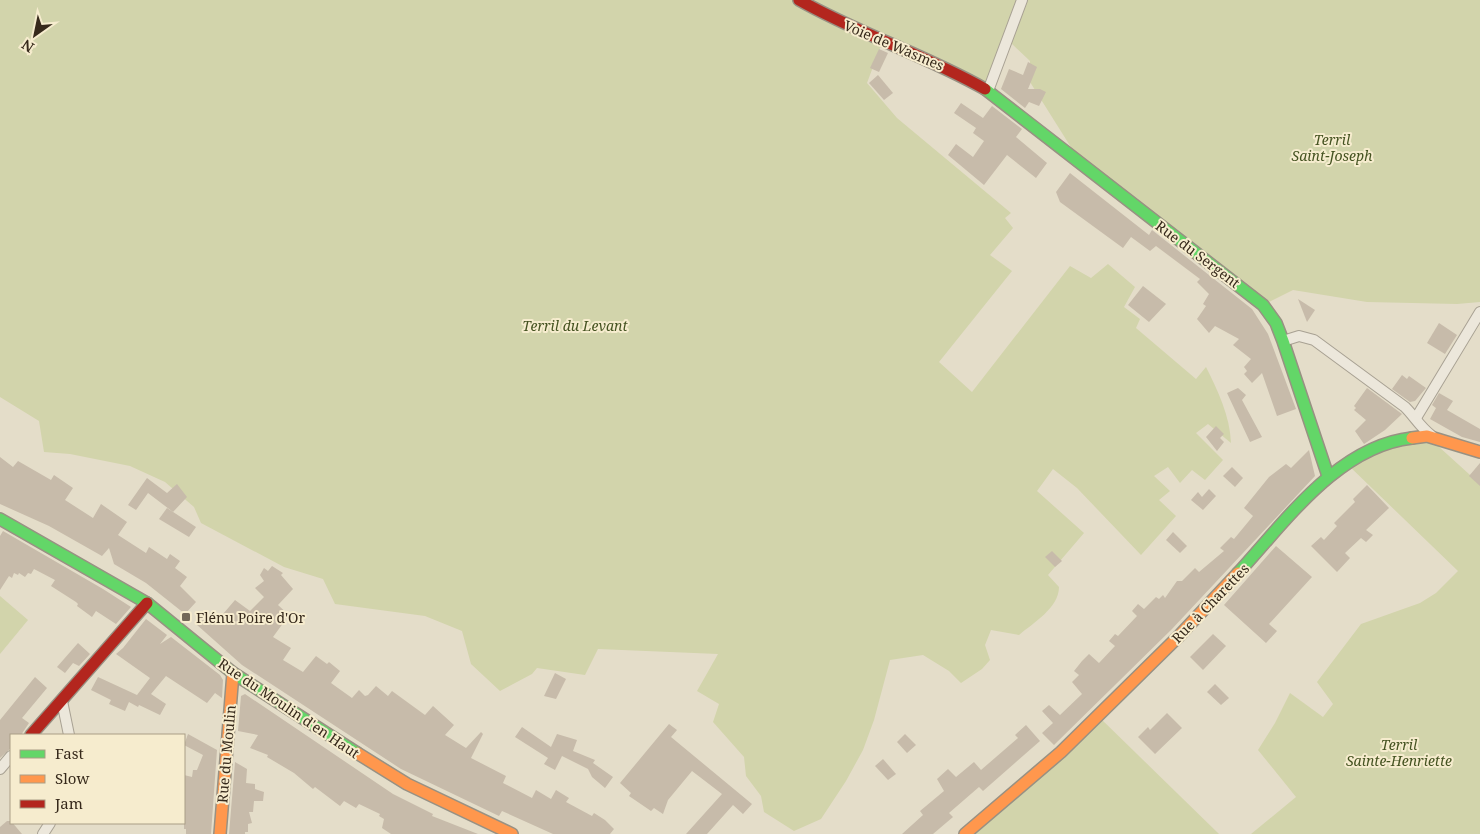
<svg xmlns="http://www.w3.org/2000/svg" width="1480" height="834" font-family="'Noto Serif',serif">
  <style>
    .green { fill: #d2d4ab }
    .building { fill: #c7bbaa }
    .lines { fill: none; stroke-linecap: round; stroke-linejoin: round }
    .street-casing { stroke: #a8a193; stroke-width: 12 }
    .fast-casing { stroke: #989183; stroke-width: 14 }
    .slow-casing { stroke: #989183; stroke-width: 14 }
    .jam-casing { stroke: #989183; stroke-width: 14 }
    .street { stroke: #ece7db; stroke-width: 10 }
    .fast { stroke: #63d668; stroke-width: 11 }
    .slow { stroke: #ff974d; stroke-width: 11 }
    .jam { stroke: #b3261e; stroke-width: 11 }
    .poi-dot { fill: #736858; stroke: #f6ecce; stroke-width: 2 }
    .labels { text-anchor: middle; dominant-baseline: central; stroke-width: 4; stroke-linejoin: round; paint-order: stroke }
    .street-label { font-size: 14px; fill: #36291b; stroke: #f6ecce }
    .park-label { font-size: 14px; font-style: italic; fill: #455321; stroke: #f6ecce }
    .poi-label { font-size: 14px; fill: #36291b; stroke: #f6ecce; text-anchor: start }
  </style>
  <rect width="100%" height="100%" fill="#e4ddc9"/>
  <g class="green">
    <path d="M0,0H1480V302L1457,304L1367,302L1293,290L1263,305L1084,168L1030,82V61L1011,43L988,91L883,40L867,83L897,118L1011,213L1005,218L1013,228L990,255L1012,271L939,362L972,392L1070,266L1091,278L1108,264L1135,287L1124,307L1140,319L1136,328L1196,379L1206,367C1218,391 1230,416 1231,443L1208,424L1196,433L1223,460L1205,480L1192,470L1180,483L1168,467L1154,476L1170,491L1159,500L1176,516L1141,555L1077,488L1053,469L1037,491L1084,533L1048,575L1059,587C1059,608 1033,623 1019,635L991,630L985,645L990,660L982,669L961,683L949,671L923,655L890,660L874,720L863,750L846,781L821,819L794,831L764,812L761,796L746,776L744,757L713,722L719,704L697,691L718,654L598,649L585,675L537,668L532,674L500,691L471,664L462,631L425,616L335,604L323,579L284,567L201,523L194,507L165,482L130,466L70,454L44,452L39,421L0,397Z"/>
    <path d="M1427,436L1480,484V834H1251L1296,797L1258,750L1275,723L1290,693L1323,717L1333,704L1317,682L1361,624L1420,603L1436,593L1458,571L1347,464Z"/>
    <path d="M0,596L28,620L0,654Z"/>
    <path d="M1098,716L1219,834H963Z"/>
  </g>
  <g class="building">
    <path d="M879,49L888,53L879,72L870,68Z"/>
    <path d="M1028,62L1037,67L1028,89H1040L1046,92L1039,106L1029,102L1025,108L1001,89L1009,69L1023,75Z"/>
    <path d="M878,75L893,93L884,100L869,83Z"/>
    <path d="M961,103L983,118L992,106L1022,129L1016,137L1047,163L1036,178L1007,155L984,185L948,155L956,144L973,157L984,141L973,133L976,128L954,113Z"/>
    <path d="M1070,173L1149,235L1152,230L1252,309L1268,334L1296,409L1277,416L1262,373L1252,383L1244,374L1247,371L1244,367L1251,359L1233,345L1239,339L1215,326L1209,333L1197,319L1206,306L1203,304L1209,294L1197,282L1200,279L1156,246L1150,251L1131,237L1123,248L1060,202L1056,192Z"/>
    <path d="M1143,286L1166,304L1149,322L1128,305Z"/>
    <path d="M1298,299L1315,310L1307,322Z"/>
    <path d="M1439,323L1457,335L1445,354L1427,343Z"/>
    <path d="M1402,375L1407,379L1409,376L1426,388L1415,401L1410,402L1392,389Z"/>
    <path d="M1238,388L1246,395L1242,400L1262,437L1250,442L1227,393Z"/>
    <path d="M1367,388L1402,414L1385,430L1364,444L1355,431L1366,420L1354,410L1356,408L1354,406Z"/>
    <path d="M1439,393L1453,401L1447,410L1480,429V442L1462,437L1430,419L1436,408L1432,405Z"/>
    <path d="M1216,426L1224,434L1220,438L1224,442L1217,451L1206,437Z"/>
    <path d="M1309,450L1315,476L1172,629L1054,745L1042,733L1053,723L1042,711L1049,705L1060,715L1082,694L1072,682L1079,675L1074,671L1082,661L1089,654L1099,663L1115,646L1109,641L1115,634L1118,636L1137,616L1132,611L1138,604L1144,609L1156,597L1159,599L1163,595L1165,598L1177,581H1182L1195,568L1199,572L1224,551L1220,548L1231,537L1234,539L1253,516L1244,508L1269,477L1286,464L1291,468Z"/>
    <path d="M0,457L13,467L18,461L51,480L54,475L73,488L65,500L93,518L101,504L127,522L118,535L146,553L149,547L167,559L170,554L180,561L175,568L187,577L180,586L196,602L185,614L146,583L114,564L109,548L102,556L49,526L0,504Z"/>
    <path d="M1480,463V486L1469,476Z"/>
    <path d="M1232,467L1243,478L1235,487L1223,476Z"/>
    <path d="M147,478L167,493L177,484L187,497L173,512L148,493L136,510L128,505Z"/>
    <path d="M1367,485L1389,508L1366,530L1373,535L1366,542L1361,538L1345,553L1350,558L1337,572L1311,546L1321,537L1324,540L1337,526L1334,523L1355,502L1353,499Z"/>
    <path d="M1209,489L1216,496L1203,510L1191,500L1198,492L1202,497Z"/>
    <path d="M167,508L196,527L189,537L159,519Z"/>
    <path d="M3,531L103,589L131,607L116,624L96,611L92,617L77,606L78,604L76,602L51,586L55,580L34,569L31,574L28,573L25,577L19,573L18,575L14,573L12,578L9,576L0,590V536Z"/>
    <path d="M1173,532L1187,546L1180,553L1166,540Z"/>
    <path d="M1276,546L1312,577L1269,624L1277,631L1266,643L1224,605Z"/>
    <path d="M1052,551L1062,561L1055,567L1045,557Z"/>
    <path d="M272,566L283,573L281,575L293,589L278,605L289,615L273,637L291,648L283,660L303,672L316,656L327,664L329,662L340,671L331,683L352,698L359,690L365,696L368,695L376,686L388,696L392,691L425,715L433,706L454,725L445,735L466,748L481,732L483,734L471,758L506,776L503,783L532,798L536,790L551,799L556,790L569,798L566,802L592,816L594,813L605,820L614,829L610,834H553L502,811L499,816L401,769L242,665L196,624L208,617L214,622L217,621L235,600L250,611L264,597L255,588L264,581L260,575L264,568L268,571Z"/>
    <path d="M146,619L167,635L160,644L171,637L220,675L223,680L222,698L215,693L207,703L166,676L151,694L166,704L160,715L139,705L138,707L129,702L125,711L109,704L111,700L91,690L98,677L137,695L150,678L116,654L123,648Z"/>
    <path d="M1213,634L1226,646L1203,670L1190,657Z"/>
    <path d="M78,643L90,654L79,666L73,663L65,673L57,667Z"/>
    <path d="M555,673L566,679L556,699L544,696Z"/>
    <path d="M35,677L47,688L22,718L29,723L21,735H11V748L0,758V720Z"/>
    <path d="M1215,684L1229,698L1221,705L1207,692Z"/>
    <path d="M245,694L393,794L433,814L432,816L478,834H391L382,828L384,819L379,816L380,814L359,804L356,808L344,801L340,806L315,787L313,789L294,773L267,757L268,755L250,748L258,735L238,731L241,696Z"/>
    <path d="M1167,713L1182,728L1155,754L1138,737L1148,727L1150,730Z"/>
    <path d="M669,724L677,730L671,737L752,804L743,814L733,805L707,834H686L722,794L692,771L668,800L663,814L654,808L651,811L629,796L631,793L620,783Z"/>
    <path d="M1026,725L1040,741L983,791L979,787L949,813L953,817L933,834H902L923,815L920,811L944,791L937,779L948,769L956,777L974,762L981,770L1018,738L1015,735Z"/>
    <path d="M522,727L551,747L557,734L577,740L573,751L595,760L593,763L613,777L605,788L592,777L588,769L562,756L555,770L544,764L548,758L515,737Z"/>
    <path d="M188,734L217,750L211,834H186V829H184V775L192,777L193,770H197L203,755L184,745Z"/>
    <path d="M905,734L916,745L907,753L897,742Z"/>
    <path d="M883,759L896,774L888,780L875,766Z"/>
    <path d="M235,762L247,769L246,783L255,784V789L264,792L263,801H254L253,812H249L252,823L248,824V832H245V834H229Z"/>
    <path d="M7,821H11L22,834H0V827Z"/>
  </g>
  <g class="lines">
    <g class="street-casing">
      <g id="street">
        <path d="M988,91L1022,0"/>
        <path d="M1283,341L1299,336L1314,340L1405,407C1415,417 1420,427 1432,436"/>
        <path d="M1416,418L1480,312"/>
        <path d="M62,701L69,735"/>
        <path d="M0,769L11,756"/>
        <path d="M43,834L50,823"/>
      </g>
    </g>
    <g class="fast-casing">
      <g id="fast">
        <path d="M985,89L1263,305L1276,323L1283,341L1328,476"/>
        <path d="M0,519L147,603L233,673L357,753"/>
        <path d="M1238,573C1285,522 1338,446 1412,438"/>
      </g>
    </g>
    <g class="slow-casing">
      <g id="slow">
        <path d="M1412,438L1427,436L1480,452"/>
        <path d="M357,753L407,784L512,834"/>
        <path d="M220,834L233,673"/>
        <path d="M965,834L1061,752L1179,636L1238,573"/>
      </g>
    </g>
    <g class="jam-casing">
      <g id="jam">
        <path d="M799,0C859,34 925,55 985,89"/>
        <path d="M31,735L147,603"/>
      </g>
    </g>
    <use href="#street" class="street"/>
    <use href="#fast" class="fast"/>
    <use href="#slow" class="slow"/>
    <use href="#jam" class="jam"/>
  </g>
  <rect class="poi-dot" x="181" y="612" width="10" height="10" rx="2.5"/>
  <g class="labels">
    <g class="street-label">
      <text transform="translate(894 45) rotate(23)">Voie de Wasmes</text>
      <text transform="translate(1198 254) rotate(37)">Rue du Sergent</text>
      <text transform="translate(1210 603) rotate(-46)">Rue à Charettes</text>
      <text transform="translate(289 708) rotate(34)">Rue du Moulin d'en Haut</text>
      <text transform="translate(226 754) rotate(-85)">Rue du Moulin</text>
    </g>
    <g class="park-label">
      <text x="1332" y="139">Terril<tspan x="1332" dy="16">Saint-Joseph</tspan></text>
      <text x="575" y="325">Terril du Levant</text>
      <text x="1399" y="744">Terril<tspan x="1399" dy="16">Sainte-Henriette</tspan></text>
    </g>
    <g class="poi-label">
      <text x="196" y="617">Flénu Poire d'Or</text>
    </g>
  </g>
  <rect x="10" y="734" width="175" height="90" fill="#f6ecce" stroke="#a99e86"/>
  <rect x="20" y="750" width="25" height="8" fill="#63d668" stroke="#a99e86"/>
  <text x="55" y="759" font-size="15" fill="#36291b">Fast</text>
  <rect x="20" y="775" width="25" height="8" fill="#ff974d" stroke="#a99e86"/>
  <text x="55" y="784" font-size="15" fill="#36291b">Slow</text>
  <rect x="20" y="800" width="25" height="8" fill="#b3261e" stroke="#a99e86"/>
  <text x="55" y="809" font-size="15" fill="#36291b">Jam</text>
  <g transform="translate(35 35) rotate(213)" stroke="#f6ecce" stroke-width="4" paint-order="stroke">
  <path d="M0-4L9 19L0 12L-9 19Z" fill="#36291b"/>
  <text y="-8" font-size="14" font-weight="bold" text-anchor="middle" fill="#36291b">N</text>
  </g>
</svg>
